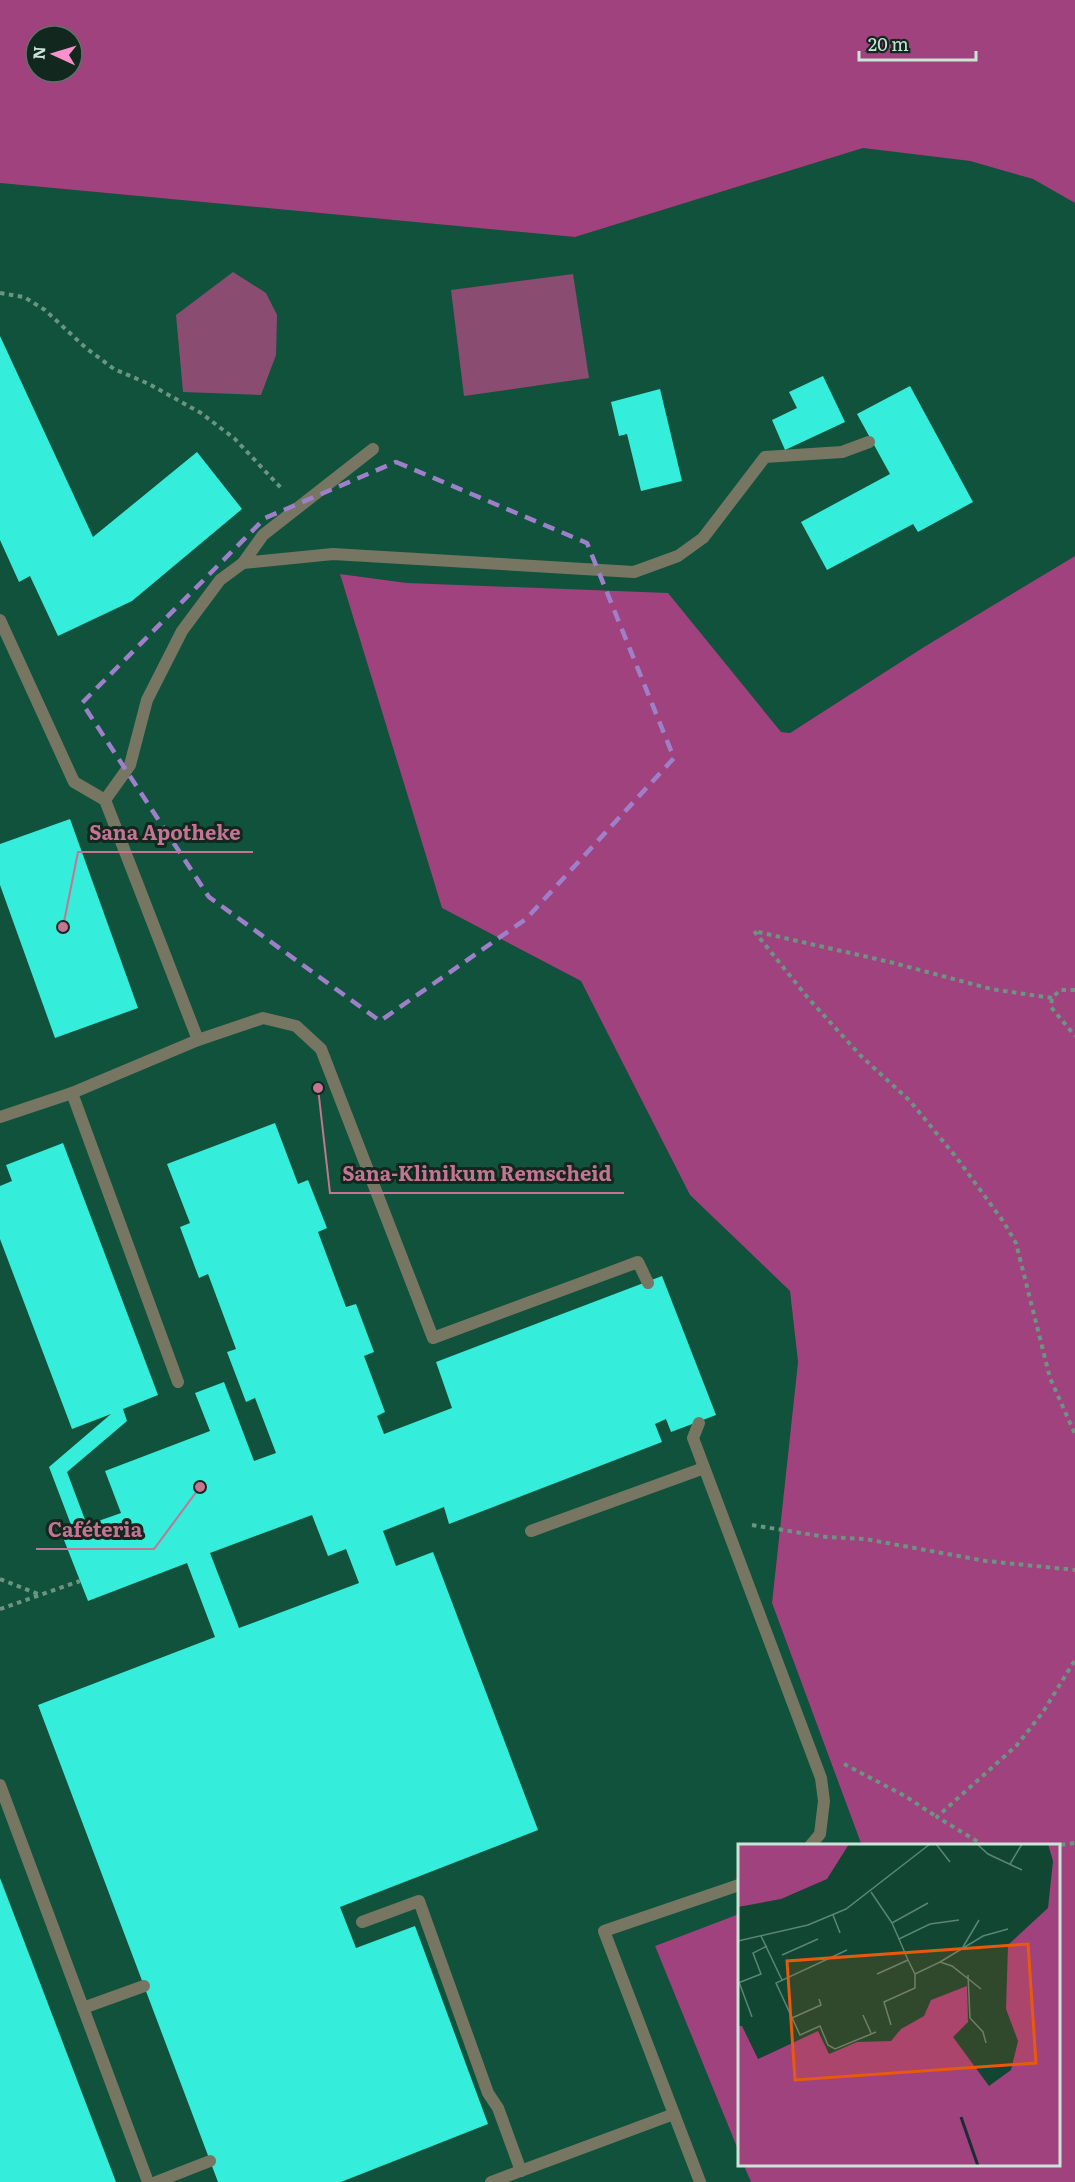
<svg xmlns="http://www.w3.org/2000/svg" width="1075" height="2182" font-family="Literata,serif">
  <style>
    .built { fill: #10523b }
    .green { fill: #8b4c72 }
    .forest { fill: #a0427d; fill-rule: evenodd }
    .building { fill: #34edda; fill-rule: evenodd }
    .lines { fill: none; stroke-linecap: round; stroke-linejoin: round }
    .path { stroke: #6b9483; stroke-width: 4; stroke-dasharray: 4.5 4.5; stroke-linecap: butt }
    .service { stroke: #777662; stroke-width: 12 }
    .marked { fill: none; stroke: #9f7fca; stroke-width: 4.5; stroke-dasharray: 12 8; stroke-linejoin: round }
    .inset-river { fill: none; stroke: #1a2d34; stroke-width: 3 }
    .inset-road { fill: none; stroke: #5a8674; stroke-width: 1.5 }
    .view { fill: #e8590c; fill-opacity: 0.15; stroke: #e8590c; stroke-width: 3 }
    .inset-edge { fill: none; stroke: #cae5d8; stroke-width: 3 }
    .leader { fill: none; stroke: #c67493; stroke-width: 2 }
    .callout-dot { fill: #c67493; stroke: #12271e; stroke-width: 2 }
    .callout-label { font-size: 20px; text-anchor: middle; font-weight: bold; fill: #c67493; stroke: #12271e; stroke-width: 6; stroke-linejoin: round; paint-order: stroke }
  </style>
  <rect width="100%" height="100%" fill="#104632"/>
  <path class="built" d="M863,148L970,161L1033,179L1075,203V556L924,647L790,733L781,732L407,583L341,574L442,908L581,981L690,1195L790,1291L798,1362L772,1603L862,1846H739V1914L655,1946L739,2152V2166H744L751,2182H0V183L575,237Z"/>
  <g class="green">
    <path d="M233,272L266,293L277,315L276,355L261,395L183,392L176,315Z"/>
    <path d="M573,274L589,378L464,396L451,290Z"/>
  </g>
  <g class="forest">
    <path d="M0,0H1075V203L1033,179L970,161L863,148L575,237L0,183ZM36,36H72V72H36Z"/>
    <path d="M1075,556V2182H751L744,2166H1058V1846H862L772,1603L798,1362L790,1291L690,1195L581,981L442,908L340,574L407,583L668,593L781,732L790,733L924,647Z"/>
    <path d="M739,1914V2152L655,1946Z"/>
  </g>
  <g class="building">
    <path d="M0,336L93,537L197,452L242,509L132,601L58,636L30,576L19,582L0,540Z"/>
    <path d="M823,376L845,422L785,450L772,420L797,408L789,392Z"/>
    <path d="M910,386L973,502L918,532L913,524L827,570L801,522L890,474L857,414Z"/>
    <path d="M660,389L682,481L641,491L627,434L619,436L611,402Z"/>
    <path d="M70,819L138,1008L55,1038L0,885V844Z"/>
    <path d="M275,1123L298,1184L308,1180L327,1228L318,1232L346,1307L356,1304L374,1352L364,1356L385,1412L377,1416L384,1434L452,1408L436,1362L662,1276L716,1415L671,1432L666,1419L655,1424L662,1442L449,1524L444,1507L383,1531L396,1566L433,1552L538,1830L340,1907L356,1948L415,1926L488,2124L341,2182H218L38,1705L215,1637L187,1563L88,1601L62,1535L73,1530L49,1467L111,1414L72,1429L0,1239V1186L12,1181L6,1165L63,1143L158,1395L123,1409L127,1421L67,1472L87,1525L121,1513L105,1471L210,1431L195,1393L224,1382L254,1461L276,1453L255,1398L246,1402L227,1352L236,1349L208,1274L199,1278L180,1227L190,1223L167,1164ZM312,1515L328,1556L346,1549L359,1583L239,1628L210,1553Z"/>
    <path d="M0,1878L116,2182H0Z"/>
  </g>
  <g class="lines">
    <g class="path">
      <path d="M0,293L24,297L45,310L86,348L114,369L149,384L201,413L235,439L282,489"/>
      <path d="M1075,990H1060L1052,998L1051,1007L1075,1036"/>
      <path d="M1052,998L991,989L890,962L754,931L808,998L861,1056L910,1101L956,1157L1003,1221L1016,1243L1050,1378L1075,1434"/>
      <path d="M752,1525L826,1537L865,1539L986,1561L1075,1570"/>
      <path d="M0,1579L38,1594"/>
      <path d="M0,1609L80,1581"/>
      <path d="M844,1764L905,1796L937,1817"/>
      <path d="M985,1846L937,1817L1017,1745L1043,1712L1075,1660"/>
      <path d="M1052,1846L1075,1843"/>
    </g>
    <g class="service">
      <path d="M243,563L333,554L634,572L678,556L703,538L765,457L842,452L869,442"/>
      <path d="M0,620L74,782L105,800"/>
      <path d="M198,1040L263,1018L296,1026L321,1049L433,1338L638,1262L648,1283"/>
      <path d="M72,1093L198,1040L105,800L130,765L147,700L182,631L220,580L243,563L263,535L373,449"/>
      <path d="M0,1117L72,1093L178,1382"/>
      <path d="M699,1423L693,1438L821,1778L824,1801L820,1834L810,1846"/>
      <path d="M531,1531L704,1468"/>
      <path d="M0,1785L148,2182"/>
      <path d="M362,1922L419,1901L488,2093L498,2108L521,2171"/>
      <path d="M83,2008L144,1986"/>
      <path d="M674,2114L700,2182"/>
      <path d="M156,2182L210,2161"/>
      <path d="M491,2182L674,2114L604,1931L739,1885"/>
    </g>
  </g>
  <path class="marked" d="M396,462L587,543L674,758L526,919L380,1021L209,897L82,703L265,518Z"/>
  <g transform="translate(738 1844)">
    <rect width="322" height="322" fill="#104632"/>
    <path d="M0,0H111L89,35L43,55L0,63ZM310,0H322V322H0V182H4L20,215L80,187L91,210L119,198L153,197L163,185L186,172L193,156L229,142L230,178L215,193L251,242L273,226L280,197L268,165L270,101L310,64L315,17Z" fill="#a0427d"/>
    <path class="inset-river" d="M223,273L240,322"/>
    <path class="inset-road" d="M198,0L212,18M239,0L250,10L284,26M272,20L284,0M133,48L154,79L190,59M95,71L102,89M154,79L161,95L192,80L221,76M23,92L44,136M0,97L70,81L108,65L192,0M225,103L241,76M109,106L38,139L62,191L82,182L90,201L97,205L138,188M44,111L80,95M170,116L177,130L202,118L214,122L243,145M202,118L245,92L270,85M139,130L170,116L161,95M230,131L232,174L245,188L248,199M1,138L14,173M0,139L23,130L15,109L29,102M125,171L133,189M54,174L83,161L81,155M153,181L146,158L177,144V130"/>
    <path class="view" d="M290,100L298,219L57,236L49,117Z"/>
    <rect width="322" height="322" class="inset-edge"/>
  </g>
  <path class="leader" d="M63 927L78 852H253M318 1088L330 1193H624M200 1487L154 1549H36"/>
  <g class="callout-dot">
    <circle cx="63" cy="927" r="6"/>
    <circle cx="318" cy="1088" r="6"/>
    <circle cx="200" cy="1487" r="6"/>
  </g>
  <g class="callout-label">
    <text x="165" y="840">Sana Apotheke</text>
    <text x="477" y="1181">Sana-Klinikum Remscheid</text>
    <text x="95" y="1537">Caféteria</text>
  </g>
  <g transform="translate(54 54) rotate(274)"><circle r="28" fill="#12271e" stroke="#5c7368" stroke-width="1.5"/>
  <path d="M0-4.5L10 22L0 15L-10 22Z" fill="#f790cd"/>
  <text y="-9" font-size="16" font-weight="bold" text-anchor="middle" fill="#cae5d8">N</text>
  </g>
  <path d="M859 51v9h117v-9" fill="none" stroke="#cae5d8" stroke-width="3"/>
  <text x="868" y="51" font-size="18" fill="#cae5d8" stroke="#12271e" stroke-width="4.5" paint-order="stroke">20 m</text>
</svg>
